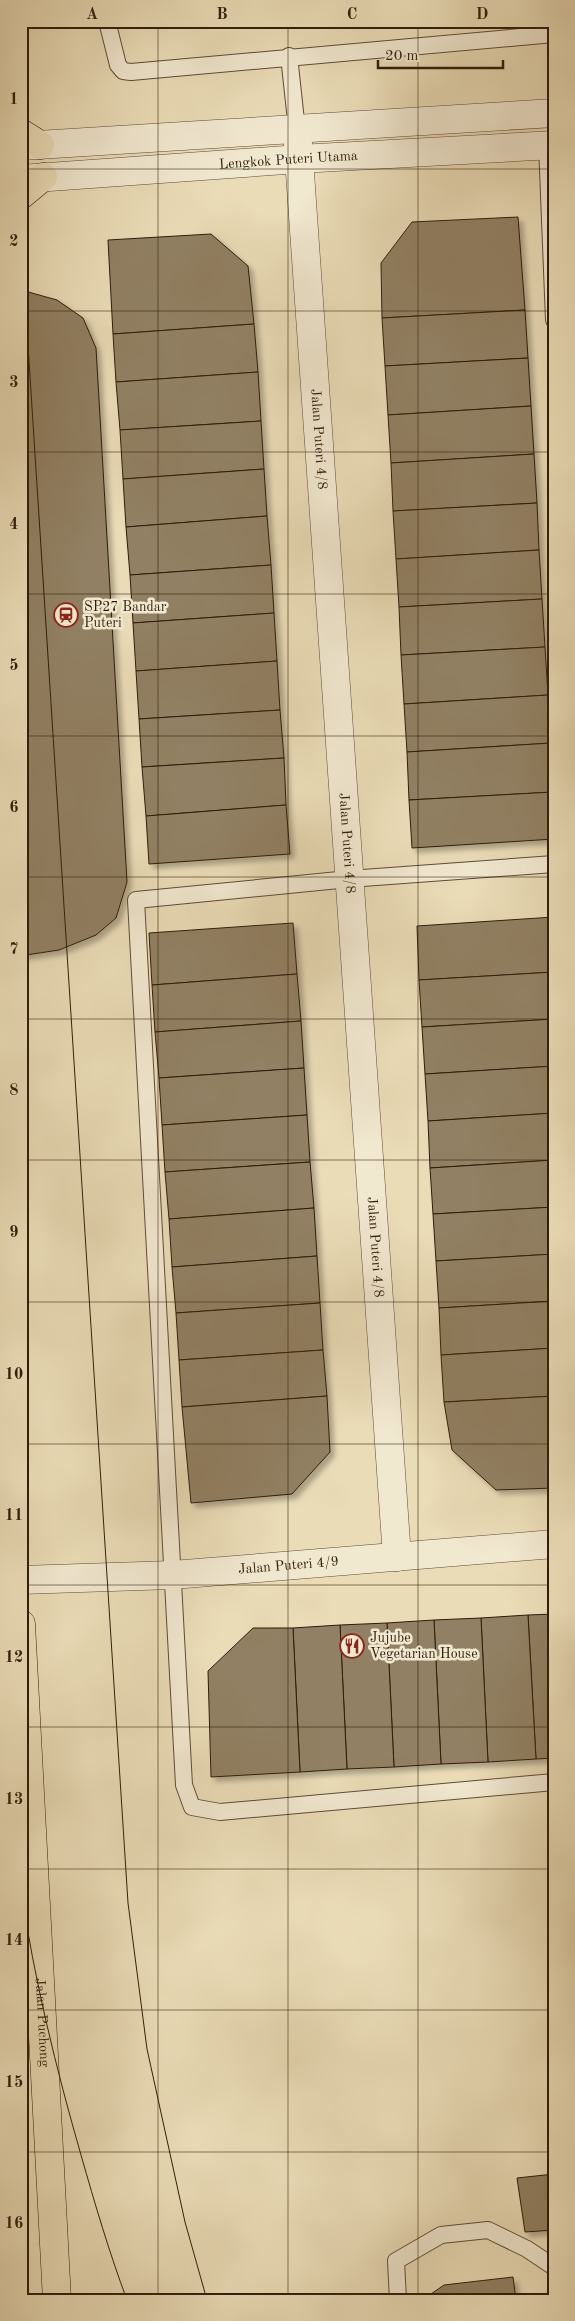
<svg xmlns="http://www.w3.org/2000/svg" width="575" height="2321" font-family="'Old Standard TT',serif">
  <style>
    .building { fill: #918064; stroke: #301c0a; filter: url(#shadow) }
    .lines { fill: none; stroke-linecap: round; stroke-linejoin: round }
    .lane-casing { stroke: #5e4c35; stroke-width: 18 }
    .street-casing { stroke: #5e4c35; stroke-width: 29 }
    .primary-casing { stroke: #301c0a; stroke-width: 29 }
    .lane { stroke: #f1e8d0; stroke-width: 16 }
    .street { stroke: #f1e8d0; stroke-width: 28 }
    .primary { stroke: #eadcb7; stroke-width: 28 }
    .tram { stroke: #301c0a; stroke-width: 1 }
    .grid { fill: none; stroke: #301c0a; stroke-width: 1; stroke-opacity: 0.55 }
    .labels { text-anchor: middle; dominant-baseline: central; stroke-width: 5; stroke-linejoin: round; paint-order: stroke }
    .street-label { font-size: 14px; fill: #301c0a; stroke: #f1e8d0 }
    .poi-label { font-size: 14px; fill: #301c0a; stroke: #f1e8d0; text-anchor: start }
    .neatline { fill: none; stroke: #301c0a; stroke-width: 2 }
    .grid-label { font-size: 16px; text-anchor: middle; font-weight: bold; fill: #301c0a }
  </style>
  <defs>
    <filter id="shadow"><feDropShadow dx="4.5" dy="4.5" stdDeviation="2.5" flood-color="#0004"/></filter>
  </defs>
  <rect width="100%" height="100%" fill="#eadcb7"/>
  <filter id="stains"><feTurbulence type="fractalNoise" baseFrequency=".004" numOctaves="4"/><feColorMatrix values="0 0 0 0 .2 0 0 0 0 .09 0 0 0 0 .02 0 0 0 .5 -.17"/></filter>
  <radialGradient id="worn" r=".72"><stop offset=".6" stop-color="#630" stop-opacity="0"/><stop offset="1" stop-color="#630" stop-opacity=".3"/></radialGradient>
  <g class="building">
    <path d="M518,217L525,310L382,318L381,263L412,222Z"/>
    <path d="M211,234L248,266L254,324L113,334L108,240Z"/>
    <path d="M21,290L57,300L83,318L96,348L127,882L116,918L96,935L59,950L26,955H21Z"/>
    <path d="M525,310L528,358L385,366L382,318Z"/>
    <path d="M254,324L258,372L116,382L113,334Z"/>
    <path d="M528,358L531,406L388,415L385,366Z"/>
    <path d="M258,372L261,421L120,430L116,382Z"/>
    <path d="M531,406L534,454L391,463L388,415Z"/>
    <path d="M261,421L264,469L123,479L120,430Z"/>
    <path d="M534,454L537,503L393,511L391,463Z"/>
    <path d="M264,469L267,516L126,527L123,479Z"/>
    <path d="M537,503L539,550L396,559L393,511Z"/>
    <path d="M267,516L271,565L130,575L126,527Z"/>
    <path d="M539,550L542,599L399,607L396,559Z"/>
    <path d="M271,565L274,613L133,623L130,575Z"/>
    <path d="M542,599L545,647L401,655L399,607Z"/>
    <path d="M274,613L277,661L136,671L133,623Z"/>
    <path d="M545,647L548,695L404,704L401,655Z"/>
    <path d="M277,661L280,710L139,719L136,671Z"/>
    <path d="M548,695L551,743L407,752L404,704Z"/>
    <path d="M280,710L284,758L142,767L139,719Z"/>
    <path d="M551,743L553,792L409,800L407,752Z"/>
    <path d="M284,758L286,805L146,816L142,767Z"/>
    <path d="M553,792L554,839L412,848L409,800Z"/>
    <path d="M286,805L290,854L149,864L146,816Z"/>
    <path d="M554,917V972L419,980L417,926Z"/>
    <path d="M293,923L297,974L152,985L149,933Z"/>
    <path d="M554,972V1019L422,1027L419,980Z"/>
    <path d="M297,974L301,1021L155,1032L152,985Z"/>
    <path d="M554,1019V1066L425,1074L422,1027Z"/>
    <path d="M301,1021L304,1068L159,1078L155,1032Z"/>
    <path d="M554,1066V1113L428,1121L425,1074Z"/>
    <path d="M304,1068L307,1115L162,1125L159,1078Z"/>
    <path d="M554,1113V1160L430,1168L428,1121Z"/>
    <path d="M307,1115L310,1162L165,1172L162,1125Z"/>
    <path d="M554,1160V1207L433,1214L430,1168Z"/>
    <path d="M310,1162L314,1208L169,1219L165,1172Z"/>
    <path d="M554,1207V1254L436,1261L433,1214Z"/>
    <path d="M314,1208L317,1256L172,1267L169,1219Z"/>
    <path d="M554,1254V1301L439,1308L436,1261Z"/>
    <path d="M317,1256L320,1303L176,1313L172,1267Z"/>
    <path d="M554,1301V1348L441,1355L439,1308Z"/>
    <path d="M320,1303L323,1350L179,1360L176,1313Z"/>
    <path d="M554,1348V1396L444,1402L441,1355Z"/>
    <path d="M323,1350L327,1396L182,1407L179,1360Z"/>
    <path d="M327,1396L330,1452L292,1494L191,1503L182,1407Z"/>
    <path d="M554,1396V1488L496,1490L452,1450L444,1402Z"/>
    <path d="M554,1614V1758L536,1759L528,1615Z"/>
    <path d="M528,1615L536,1759L488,1762L481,1618Z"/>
    <path d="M481,1618L488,1762L441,1764L434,1620Z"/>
    <path d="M434,1620L441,1764L394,1767L387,1623Z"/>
    <path d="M387,1623L394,1767L347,1769L340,1625Z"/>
    <path d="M340,1625L347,1769L300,1772L293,1628Z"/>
    <path d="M253,1628H293L300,1772L211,1777L208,1671Z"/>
    <path d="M554,2174V2230L525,2232L517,2178Z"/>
    <path d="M513,2277L516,2300H429L431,2294L444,2285Z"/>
  </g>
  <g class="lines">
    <g class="lane-casing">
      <g id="lane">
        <path d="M107,21L118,65L123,71L131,72L554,34"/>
        <path d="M289,56L297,130"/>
        <path d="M547,145L554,320"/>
        <path d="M554,864L349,879L136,900L184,1785L192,1807L220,1812L554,1782"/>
        <path d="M398,2300L396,2261L441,2235L488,2230L527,2249L554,2267"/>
      </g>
    </g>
    <g class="street-casing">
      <g id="street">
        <path id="s1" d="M297,130L397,1557"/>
        <path d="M21,146L554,113"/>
        <path id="s2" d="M21,179L299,159L554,145"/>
        <path id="s3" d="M21,1580L172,1575L554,1544"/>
      </g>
    </g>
    <g class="primary-casing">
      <g id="primary">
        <path d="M21,133L40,145"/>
        <path d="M21,195L43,177"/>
        <path id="s4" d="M21,1624L57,2300"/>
      </g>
    </g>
    <use href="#lane" class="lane"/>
    <use href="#street" class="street"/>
    <use href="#primary" class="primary"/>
    <g class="tram">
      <path d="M21,236L128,1903L147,2049L185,2222L207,2300"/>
      <path d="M21,1889C34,1979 56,2068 81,2155C95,2204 109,2252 127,2300"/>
    </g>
  </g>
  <path class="grid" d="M158,21V2300M288,21V2300M418,21V2300M21,169H554M21,311H554M21,452H554M21,594H554M21,736H554M21,877H554M21,1019H554M21,1160H554M21,1302H554M21,1444H554M21,1585H554M21,1727H554M21,1869H554M21,2010H554M21,2152H554"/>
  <defs>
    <g id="station-ring" transform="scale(1.25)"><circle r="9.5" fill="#f1e8d0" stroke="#8f2418" stroke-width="1.5"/><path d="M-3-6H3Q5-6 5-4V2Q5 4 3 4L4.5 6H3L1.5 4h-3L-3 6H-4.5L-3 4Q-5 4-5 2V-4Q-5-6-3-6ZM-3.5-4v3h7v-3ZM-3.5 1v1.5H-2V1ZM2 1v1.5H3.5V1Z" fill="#8f2418"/></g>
    <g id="restaurant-ring" transform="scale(1.25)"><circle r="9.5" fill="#f1e8d0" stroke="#8f2418" stroke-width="1.5"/><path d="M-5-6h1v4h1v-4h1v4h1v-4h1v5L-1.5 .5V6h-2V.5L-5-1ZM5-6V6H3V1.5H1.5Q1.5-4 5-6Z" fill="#8f2418"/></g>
  </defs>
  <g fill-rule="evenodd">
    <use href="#station-ring" x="66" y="615"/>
    <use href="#restaurant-ring" x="352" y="1646"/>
  </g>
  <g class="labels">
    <g class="street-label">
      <text stroke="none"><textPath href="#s2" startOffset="268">Lengkok Puteri Utama</textPath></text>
      <text stroke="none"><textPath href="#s1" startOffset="310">Jalan Puteri 4/8</textPath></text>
      <text stroke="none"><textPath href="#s1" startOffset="715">Jalan Puteri 4/8</textPath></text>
      <text stroke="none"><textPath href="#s1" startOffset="1120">Jalan Puteri 4/8</textPath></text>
      <text stroke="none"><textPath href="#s3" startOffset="268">Jalan Puteri 4/9</textPath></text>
      <text stroke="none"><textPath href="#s4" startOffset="399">Jalan Puchong</textPath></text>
    </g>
    <g class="poi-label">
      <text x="84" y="607">SP27 Bandar<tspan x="84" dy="16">Puteri</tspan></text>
      <text x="370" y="1638">Jujube<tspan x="370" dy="16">Vegetarian House</tspan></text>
    </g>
  </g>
  <rect width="575" height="2321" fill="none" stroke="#eadcb7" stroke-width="55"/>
  <path d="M378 60v8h125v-8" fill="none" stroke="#301c0a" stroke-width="2.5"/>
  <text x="385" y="60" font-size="15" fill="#301c0a" stroke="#f1e8d0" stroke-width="4" paint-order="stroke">20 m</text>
  <rect x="28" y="28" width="520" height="2266" class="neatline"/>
  <g class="grid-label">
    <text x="92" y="19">A</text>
    <text x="222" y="19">B</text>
    <text x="352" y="19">C</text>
    <text x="482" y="19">D</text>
    <text x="14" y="104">1</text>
    <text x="14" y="246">2</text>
    <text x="14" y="387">3</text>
    <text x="14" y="529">4</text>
    <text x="14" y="670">5</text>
    <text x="14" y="812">6</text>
    <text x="14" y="954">7</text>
    <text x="14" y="1095">8</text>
    <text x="14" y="1237">9</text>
    <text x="14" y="1379">10</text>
    <text x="14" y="1520">11</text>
    <text x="14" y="1662">12</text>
    <text x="14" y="1804">13</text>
    <text x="14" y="1945">14</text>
    <text x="14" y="2087">15</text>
    <text x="14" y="2228">16</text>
  </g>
  <rect width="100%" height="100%" filter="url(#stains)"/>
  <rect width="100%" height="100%" fill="url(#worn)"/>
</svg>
